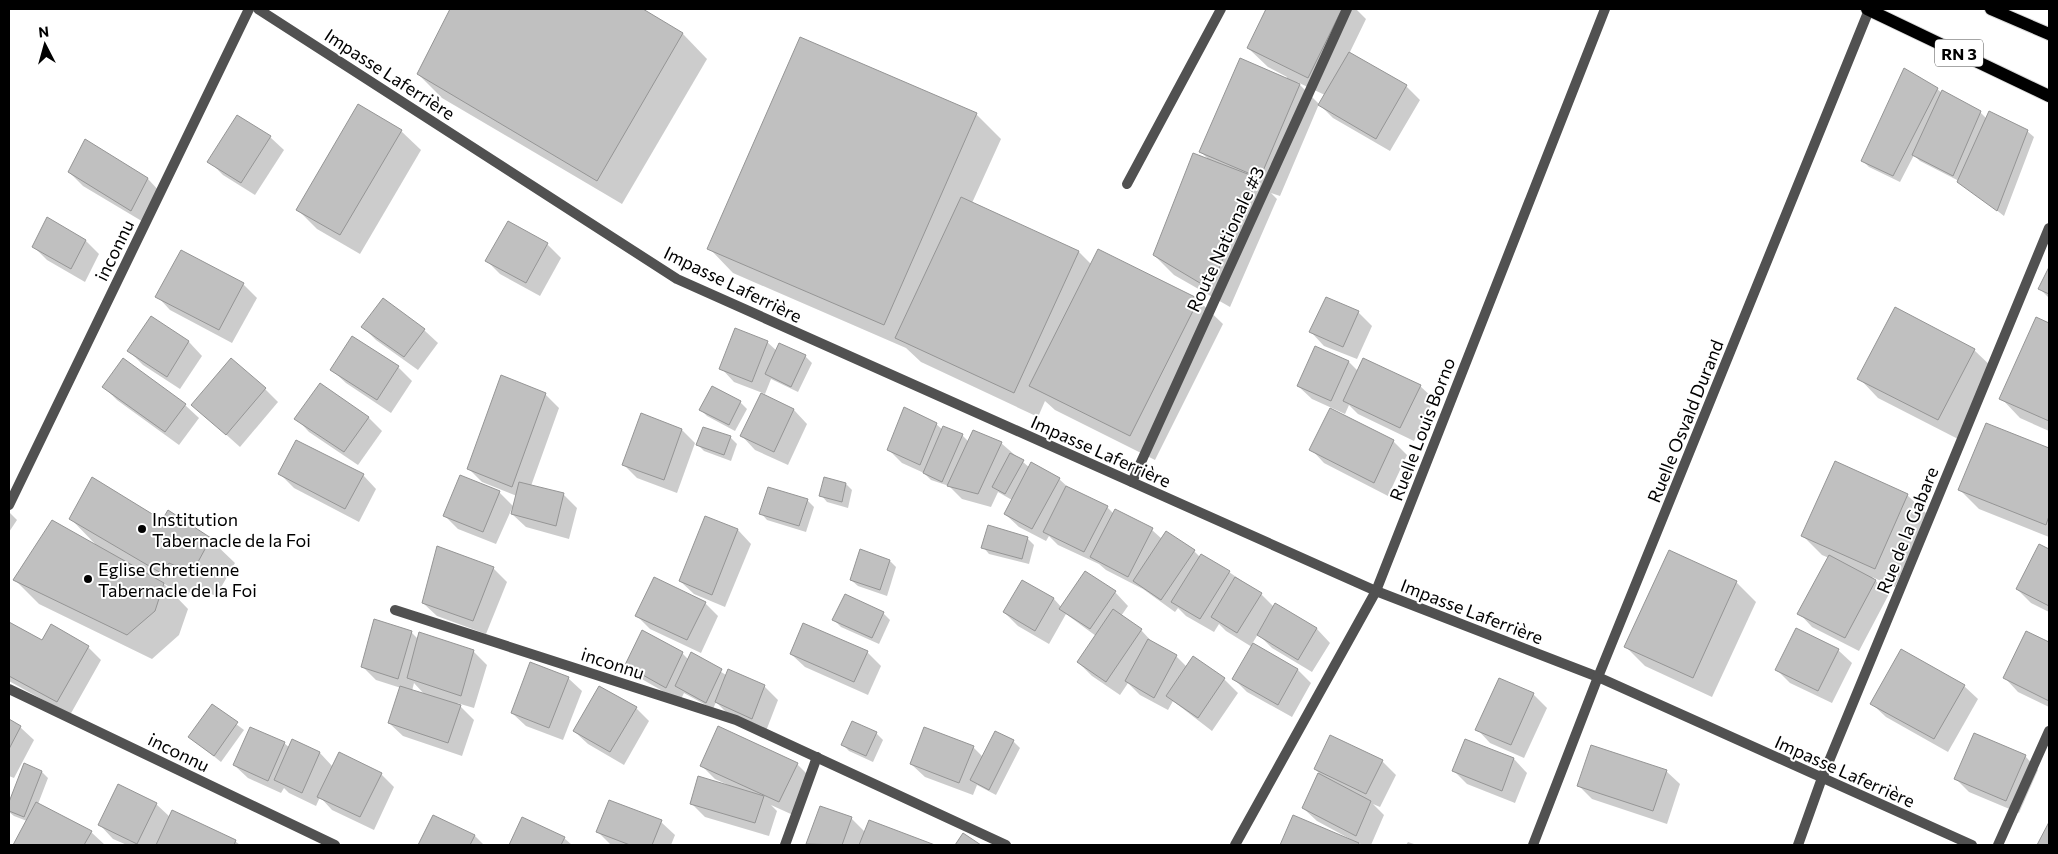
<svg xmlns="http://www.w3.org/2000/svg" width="2058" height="854" font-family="Commissioner,sans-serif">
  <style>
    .shadow { fill: #0003; fill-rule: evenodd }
    .building { fill: #c0c0c0; stroke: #959595 }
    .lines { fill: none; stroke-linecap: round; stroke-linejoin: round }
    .primary-casing { stroke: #dbdbdb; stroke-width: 14 }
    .lane { stroke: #515151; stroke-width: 10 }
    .street { stroke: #515151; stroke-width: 10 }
    .primary { stroke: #000; stroke-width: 12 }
    .poi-dot { fill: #000; stroke: #fff; stroke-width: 2 }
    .labels { text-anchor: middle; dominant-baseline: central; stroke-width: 4; stroke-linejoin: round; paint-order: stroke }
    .shield { fill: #fff; stroke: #4c4c4c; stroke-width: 1 }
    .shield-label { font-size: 16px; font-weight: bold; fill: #000 }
    .street-label { font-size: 18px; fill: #000; stroke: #fff }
    .poi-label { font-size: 18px; fill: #000; stroke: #fff; text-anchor: start }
  </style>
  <rect width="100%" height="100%" fill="#fff"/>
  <g class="shadow">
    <path d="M452,9H640L683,34L707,59L622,204L442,98L418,74Z"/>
    <path d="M1268,9H1356L1366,19L1349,54L1406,86L1420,100L1390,151L1333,118L1319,104L1280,196L1271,193L1277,199L1230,307L1174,275L1154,255L1209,160L1201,152L1286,79L1287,77L1268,67L1248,48ZM1297,82L1325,95L1320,105Z"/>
    <path d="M1937,89L1942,93L1980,112L1987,119L2027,131L2034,137L2004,216L1959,181L1920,161L1914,155L1900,182L1869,167L1862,160Z"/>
    <path d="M976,114L1001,139L972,203L1079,252L1092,265L1198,300L1223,324L1155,460L1055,410L1045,401L1038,417L921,362L906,348L733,273L709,248Z"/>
    <path d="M401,131L421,150L360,254L317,229L298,210Z"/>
    <path d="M270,137L284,150L255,195L223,175L209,161Z"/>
    <path d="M86,141L148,179L161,193L145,223L83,186L69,172Z"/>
    <path d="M48,219L86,241L99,254L85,282L47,260L33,246Z"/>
    <path d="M547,244L561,258L540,296L500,274L487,261Z"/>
    <path d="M2049,269V298L2040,289Z"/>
    <path d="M243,284L257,298L232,343L170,310L157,296Z"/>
    <path d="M1358,312L1372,326L1357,359L1324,346L1311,332Z"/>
    <path d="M151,318L189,342L202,356L180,389L143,365L129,351Z"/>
    <path d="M2036,318L2049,324V431L2020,418L2001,398Z"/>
    <path d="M363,327L424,330L438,343L418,370L376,340Z"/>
    <path d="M353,338L398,367L412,381L391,413L346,383L332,370Z"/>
    <path d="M767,342L777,351L805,356L812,363L798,392L771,379L765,394L734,382L721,368Z"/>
    <path d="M1316,347L1349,362L1358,371L1420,386L1434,399L1414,441L1358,414L1349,405L1345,414L1312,399L1298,386Z"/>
    <path d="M1974,350L1994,369L1958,439L1878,398L1859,378Z"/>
    <path d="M104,387L185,405L199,418L179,445L117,400Z"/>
    <path d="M265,389L278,402L240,447L193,405Z"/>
    <path d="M545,394L559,408L531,486L564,495L577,508L569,539L526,527L512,514L513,506L496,544L458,529L444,515L499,492L514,507L517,496L482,482L468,468Z"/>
    <path d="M761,395L794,410L807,424L788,465L755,450L742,436Z"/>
    <path d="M740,402L747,409L735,431L707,416L701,410Z"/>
    <path d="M642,415L682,430L695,443L677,493L637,478L623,464Z"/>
    <path d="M368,417L382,431L358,465L309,432L296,418Z"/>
    <path d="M936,424L943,430L962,435L969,442L1001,443L1030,468L1059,479L1069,488L1107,507L1114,514L1152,530L1162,539L1194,551L1200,557L1229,572L1261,594L1274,607L1276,605L1317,629L1330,643L1312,672L1272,648L1258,634L1252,644L1298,670L1311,683L1292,717L1247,692L1234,679L1252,647L1226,631L1219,624L1214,632L1186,616L1178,608L1175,612L1143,589L1106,570L1099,564L1058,545L1049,536L1046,541L1019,527L1005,514L1012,500L998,492L991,507L962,499L949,486L931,480L924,473L902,463L888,449Z"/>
    <path d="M1986,424L2049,450V537L1979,509L1960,490Z"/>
    <path d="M730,437L737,444L731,461L704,451L698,445Z"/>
    <path d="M1393,441L1407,455L1388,496L1324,463L1311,449Z"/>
    <path d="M280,474L363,475L376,489L359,522L294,488Z"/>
    <path d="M846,484L852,490L848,508L827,502L821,495Z"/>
    <path d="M1907,495L1927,514L1895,587L1872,577L1889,594L1859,651L1812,627L1799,613L1829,558L1822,555L1802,535Z"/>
    <path d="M807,500L814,507L806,532L767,520L761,513Z"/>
    <path d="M9,512L17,520L9,532Z"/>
    <path d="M70,518L163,522L210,539L235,563L216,596L194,587L186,597L163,583L188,609L179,635L152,659L39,604L15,580L98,547Z"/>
    <path d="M706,518L738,530L751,544L725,607L694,594L680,581Z"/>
    <path d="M1027,538L1034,545L1029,564L989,554L983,547Z"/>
    <path d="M2040,545L2049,550V612L2031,603L2017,589Z"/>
    <path d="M1670,552L1736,582L1756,602L1712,697L1645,666L1626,647Z"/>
    <path d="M890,561L896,567L887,596L858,586L851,580Z"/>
    <path d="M493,568L507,582L486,634L437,616L423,603Z"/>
    <path d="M1022,581L1054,599L1062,608L1115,592L1128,606L1121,616L1141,630L1154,644L1176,656L1187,667L1193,658L1224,679L1238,693L1212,731L1173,701L1168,710L1140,695L1128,683L1120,695L1092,676L1078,662L1096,636L1066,614L1049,644L1018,626L1004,612Z"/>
    <path d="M705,603L718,616L701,653L650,629L637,616Z"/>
    <path d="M883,613L890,620L879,644L841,627L834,620Z"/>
    <path d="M9,623L42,642L88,647L101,660L70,715L9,681Z"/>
    <path d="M411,632L419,640L473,651L487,665L474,708L457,703L474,720L462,756L403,736L389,723L401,688L376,680L362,666ZM414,683L425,695L412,691Z"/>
    <path d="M642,632L683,654L689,660L692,654L726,675L764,686L778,700L766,731L730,716L716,702L713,709L684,693L680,701L640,678L627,665Z"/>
    <path d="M2027,633L2049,644V707L2018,692L2005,678Z"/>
    <path d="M1838,650L1852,663L1832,703L1790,683L1777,670Z"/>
    <path d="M867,652L881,666L868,695L805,667L791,654Z"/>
    <path d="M568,678L582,691L563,740L526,726L512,713Z"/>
    <path d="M1964,686L1978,699L1948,752L1886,717L1872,704Z"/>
    <path d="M1533,694L1547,708L1524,758L1490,743L1477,729Z"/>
    <path d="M212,706L244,730L221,762L190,737Z"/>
    <path d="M636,708L649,721L624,765L588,744L574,731Z"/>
    <path d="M9,721L20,727L34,740L14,778L9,776Z"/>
    <path d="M995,732L1013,741L1020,748L996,795L977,785L973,795L925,777L911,764L973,747L983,757Z"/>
    <path d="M876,733L883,740L873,762L849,751L843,745Z"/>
    <path d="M1331,737L1382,761L1396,775L1380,807L1373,804L1384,815L1371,845H1363L1356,842L1359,845H1281L1294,816L1351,842L1352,840L1317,821L1303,808L1319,773L1315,769Z"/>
    <path d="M293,741L320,753L333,767L381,774L394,787L374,830L332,810L320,797L316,806L289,793L284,788L281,793L248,778L234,765L284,743L290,748Z"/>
    <path d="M1466,741L1514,759L1527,773L1515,803L1467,784L1454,771Z"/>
    <path d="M2025,756L2038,770L2019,813L1969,792L1956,779Z"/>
    <path d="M797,764L811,778L793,815L771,805L777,811L769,836L705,817L691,803L728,785L715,779L701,765Z"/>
    <path d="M24,765L42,772L48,778L38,804L91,832L105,845H15L27,821L14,816L9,812V805Z"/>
    <path d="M1666,771L1680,784L1667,824L1592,799L1579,786Z"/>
    <path d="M156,804L170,817L235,841L240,845H127L113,839L100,825Z"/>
    <path d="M433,817L475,836L484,845H420Z"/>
    <path d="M851,818L866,833L870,821L931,845L807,844Z"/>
    <path d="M522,819L564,838L572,845H510Z"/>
    <path d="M661,822L675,835L671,845H611L598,832Z"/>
    <path d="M1408,842L1417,845H1406Z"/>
  </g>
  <g class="building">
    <path d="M450,9H643L683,33L597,181L417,74Z"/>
    <path d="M1266,9H1342L1308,78L1247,48Z"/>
    <path d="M800,37L977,113L884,325L707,249Z"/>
    <path d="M1349,52L1407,85L1376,139L1318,105Z"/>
    <path d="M1240,58L1300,84L1260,178L1199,152Z"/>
    <path d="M1904,68L1938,88L1893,176L1861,161Z"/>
    <path d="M1942,90L1981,111L1953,176L1912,155Z"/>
    <path d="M358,104L402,130L340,235L296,210Z"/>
    <path d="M1989,111L2028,130L1997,211L1957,182Z"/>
    <path d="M237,115L271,136L241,183L207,162Z"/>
    <path d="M85,139L148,178L131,211L68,172Z"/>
    <path d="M1193,153L1258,178L1210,289L1153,255Z"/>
    <path d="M961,197L1079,251L1014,393L895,338Z"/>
    <path d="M47,217L86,240L71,269L32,247Z"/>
    <path d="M508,221L548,243L526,283L485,261Z"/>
    <path d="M1098,249L1199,299L1130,436L1029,386Z"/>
    <path d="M181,250L244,283L219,330L155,297Z"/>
    <path d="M2049,267V294L2038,289Z"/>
    <path d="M1326,297L1359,311L1343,347L1309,332Z"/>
    <path d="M383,298L425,329L404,357L361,327Z"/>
    <path d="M1895,307L1975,349L1938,420L1857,379Z"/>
    <path d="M151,316L189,341L167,377L127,351Z"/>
    <path d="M2036,317L2049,323V421L1999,399Z"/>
    <path d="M735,328L768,341L752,382L719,369Z"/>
    <path d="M352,336L399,366L377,400L330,370Z"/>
    <path d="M779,343L806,355L791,387L765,374Z"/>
    <path d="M1315,346L1349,361L1331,401L1297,386Z"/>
    <path d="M123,358L186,404L165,432L102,387Z"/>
    <path d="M231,358L266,388L226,435L191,405Z"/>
    <path d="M1363,358L1421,385L1400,428L1343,401Z"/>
    <path d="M501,375L546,393L512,487L467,469Z"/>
    <path d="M320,383L369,417L344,452L294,419Z"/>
    <path d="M712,386L741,401L729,425L699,410Z"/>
    <path d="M761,393L794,409L774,452L740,436Z"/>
    <path d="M904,407L937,423L920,465L887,450Z"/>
    <path d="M1330,408L1394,440L1374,483L1309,450Z"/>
    <path d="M641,413L682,429L664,480L622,465Z"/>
    <path d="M1986,423L2049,448V516L2046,525L1958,490Z"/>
    <path d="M943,426L963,434L942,482L923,473Z"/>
    <path d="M703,427L731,436L724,455L696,445Z"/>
    <path d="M973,430L1002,442L978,494L947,486Z"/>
    <path d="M296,440L364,474L345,509L278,474Z"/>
    <path d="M1010,453L1024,460L1005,494L992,487Z"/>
    <path d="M1835,461L1908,494L1875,569L1801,536Z"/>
    <path d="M1031,462L1060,478L1032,529L1004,514Z"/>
    <path d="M460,475L500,491L483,532L443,516Z"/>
    <path d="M92,477L162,520L168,510L211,538L192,573L169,563L161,573L69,519Z"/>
    <path d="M824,477L846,483L842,502L819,496Z"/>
    <path d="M519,482L564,493L556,526L511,514Z"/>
    <path d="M1066,486L1108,506L1084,552L1043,532Z"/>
    <path d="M768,487L808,499L799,526L759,514Z"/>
    <path d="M1115,509L1153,528L1128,577L1090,557Z"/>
    <path d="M705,516L738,529L712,595L679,581Z"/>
    <path d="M52,520L164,583L155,611L127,635L13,580Z"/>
    <path d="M988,525L1028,537L1022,559L981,548Z"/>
    <path d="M1166,531L1195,550L1161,600L1133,581Z"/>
    <path d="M2039,544L2049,549V606L2016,589Z"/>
    <path d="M437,546L494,567L473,621L422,603Z"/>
    <path d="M860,549L890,560L880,590L850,580Z"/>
    <path d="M1669,550L1737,581L1693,678L1624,647Z"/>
    <path d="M1201,554L1230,571L1200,619L1171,602Z"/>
    <path d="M1829,555L1876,580L1845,638L1797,614Z"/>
    <path d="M1085,571L1116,591L1090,629L1059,609Z"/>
    <path d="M654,577L706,602L687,640L635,616Z"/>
    <path d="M1235,577L1262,593L1237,633L1211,617Z"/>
    <path d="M1022,580L1054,598L1035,631L1003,612Z"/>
    <path d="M845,594L884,612L872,638L832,620Z"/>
    <path d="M1275,603L1317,628L1298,660L1257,635Z"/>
    <path d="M1113,609L1142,629L1106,682L1077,662Z"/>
    <path d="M374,619L412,631L398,679L361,667Z"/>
    <path d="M9,622L42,640L51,624L89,646L57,702L9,676Z"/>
    <path d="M803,623L868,651L854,682L790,654Z"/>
    <path d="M1796,628L1839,649L1818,691L1775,670Z"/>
    <path d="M642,630L683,652L666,688L625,665Z"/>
    <path d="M2026,631L2049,642V701L2003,678Z"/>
    <path d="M419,632L474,650L461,696L407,678Z"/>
    <path d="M1148,639L1177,655L1154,698L1125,681Z"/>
    <path d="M1253,643L1298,669L1278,705L1232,679Z"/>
    <path d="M1901,649L1965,685L1934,739L1870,704Z"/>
    <path d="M691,652L722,669L706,703L675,686Z"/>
    <path d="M1193,656L1225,678L1198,718L1166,696Z"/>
    <path d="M530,662L569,677L549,728L511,713Z"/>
    <path d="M728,669L765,685L752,719L715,702Z"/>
    <path d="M1499,678L1534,693L1511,745L1475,730Z"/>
    <path d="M400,686L461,705L448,743L388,723Z"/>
    <path d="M599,686L637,707L610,752L573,731Z"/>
    <path d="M212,704L238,722L214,756L188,737Z"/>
    <path d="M9,719L21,726L9,749Z"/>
    <path d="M852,721L877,732L866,756L841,745Z"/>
    <path d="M718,726L798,763L779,802L700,766Z"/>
    <path d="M250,727L285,742L268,781L233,765Z"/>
    <path d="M924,727L974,746L959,783L910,764Z"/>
    <path d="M995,731L1014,740L989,790L970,780Z"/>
    <path d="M1974,733L2026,755L2006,801L1954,779Z"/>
    <path d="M1330,735L1383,760L1366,794L1314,769Z"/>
    <path d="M292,739L320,752L302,793L274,780Z"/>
    <path d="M1465,739L1514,758L1502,791L1452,771Z"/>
    <path d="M1591,745L1667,770L1653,811L1577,786Z"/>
    <path d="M339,752L382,773L360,817L317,797Z"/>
    <path d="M24,763L42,771L24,817L9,811V802Z"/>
    <path d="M1318,773L1371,801L1356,836L1302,808Z"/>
    <path d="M698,776L764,796L755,823L690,804Z"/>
    <path d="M118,784L157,803L137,844L98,825Z"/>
    <path d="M609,800L662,820L652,845H630L596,832Z"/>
    <path d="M36,802L92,831L84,845H13Z"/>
    <path d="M820,806L852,817L842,845L806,844Z"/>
    <path d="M172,810L236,840L234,845H156Z"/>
    <path d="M433,815L475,835L470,845H418Z"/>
    <path d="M1293,815L1359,843L1358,845H1280Z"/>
    <path d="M522,817L565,837L561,845H509Z"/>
    <path d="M869,820L935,845H859Z"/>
    <path d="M2049,822V845H2037Z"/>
    <path d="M963,833L981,845H955Z"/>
  </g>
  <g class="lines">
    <g class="primary-casing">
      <g id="primary">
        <path d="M1867,9L2049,96"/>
        <path d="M1991,9L2049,34"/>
      </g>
    </g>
    <path class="lane" d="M1127,184L1221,9"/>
    <g class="street">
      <path d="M258,9L677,279L1376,591L1598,677L1972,845"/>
      <path d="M1132,482L1347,9"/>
      <path d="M9,505L249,9"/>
      <path d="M395,610L736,720L1006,845"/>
      <path d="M9,689L335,845"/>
      <path d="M785,845L817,757"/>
      <path d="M1235,845L1376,591L1605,9"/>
      <path d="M1533,845L1598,677L1869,10"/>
      <path d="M1798,845L1822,778L2049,228"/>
      <path d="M1998,845L2049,731"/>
    </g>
    <use href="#primary" class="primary"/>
  </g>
  <g class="poi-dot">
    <circle cx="142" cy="529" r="5"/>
    <circle cx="88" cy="579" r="5"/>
  </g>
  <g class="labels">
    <rect class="shield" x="1935" y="39.5" width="48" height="27" rx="4"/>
    <g class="shield-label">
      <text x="1959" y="53">RN 3</text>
    </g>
    <g class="street-label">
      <text transform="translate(390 74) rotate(33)">Impasse Laferrière</text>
      <text transform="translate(1225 239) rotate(-65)">Route Nationale #3</text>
      <text transform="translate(114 250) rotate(-64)">inconnu</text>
      <text transform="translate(733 284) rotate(26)">Impasse Laferrière</text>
      <text transform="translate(1685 421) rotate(-68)">Ruelle Osvald Durand</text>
      <text transform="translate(1422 429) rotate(-69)">Ruelle Louis Borno</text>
      <text transform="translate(1101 451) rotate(24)">Impasse Laferrière</text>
      <text transform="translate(1907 530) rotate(-68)">Rue de la Gabare</text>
      <text transform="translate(1472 611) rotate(21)">Impasse Laferrière</text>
      <text transform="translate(613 663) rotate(18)">inconnu</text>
      <text transform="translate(179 752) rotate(26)">inconnu</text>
      <text transform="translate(1845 771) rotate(24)">Impasse Laferrière</text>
    </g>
    <g class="poi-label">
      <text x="152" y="519">Institution<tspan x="152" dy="21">Tabernacle de la Foi</tspan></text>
      <text x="98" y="569">Eglise Chretienne<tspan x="98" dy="21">Tabernacle de la Foi</tspan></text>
    </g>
  </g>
  <rect width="2058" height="854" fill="none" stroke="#000000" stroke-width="20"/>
  <g transform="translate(45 45) rotate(354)" stroke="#ffffff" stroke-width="4" paint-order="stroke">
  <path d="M0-4L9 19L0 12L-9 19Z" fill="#000000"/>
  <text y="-8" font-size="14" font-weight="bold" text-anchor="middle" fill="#000000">N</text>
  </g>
</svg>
